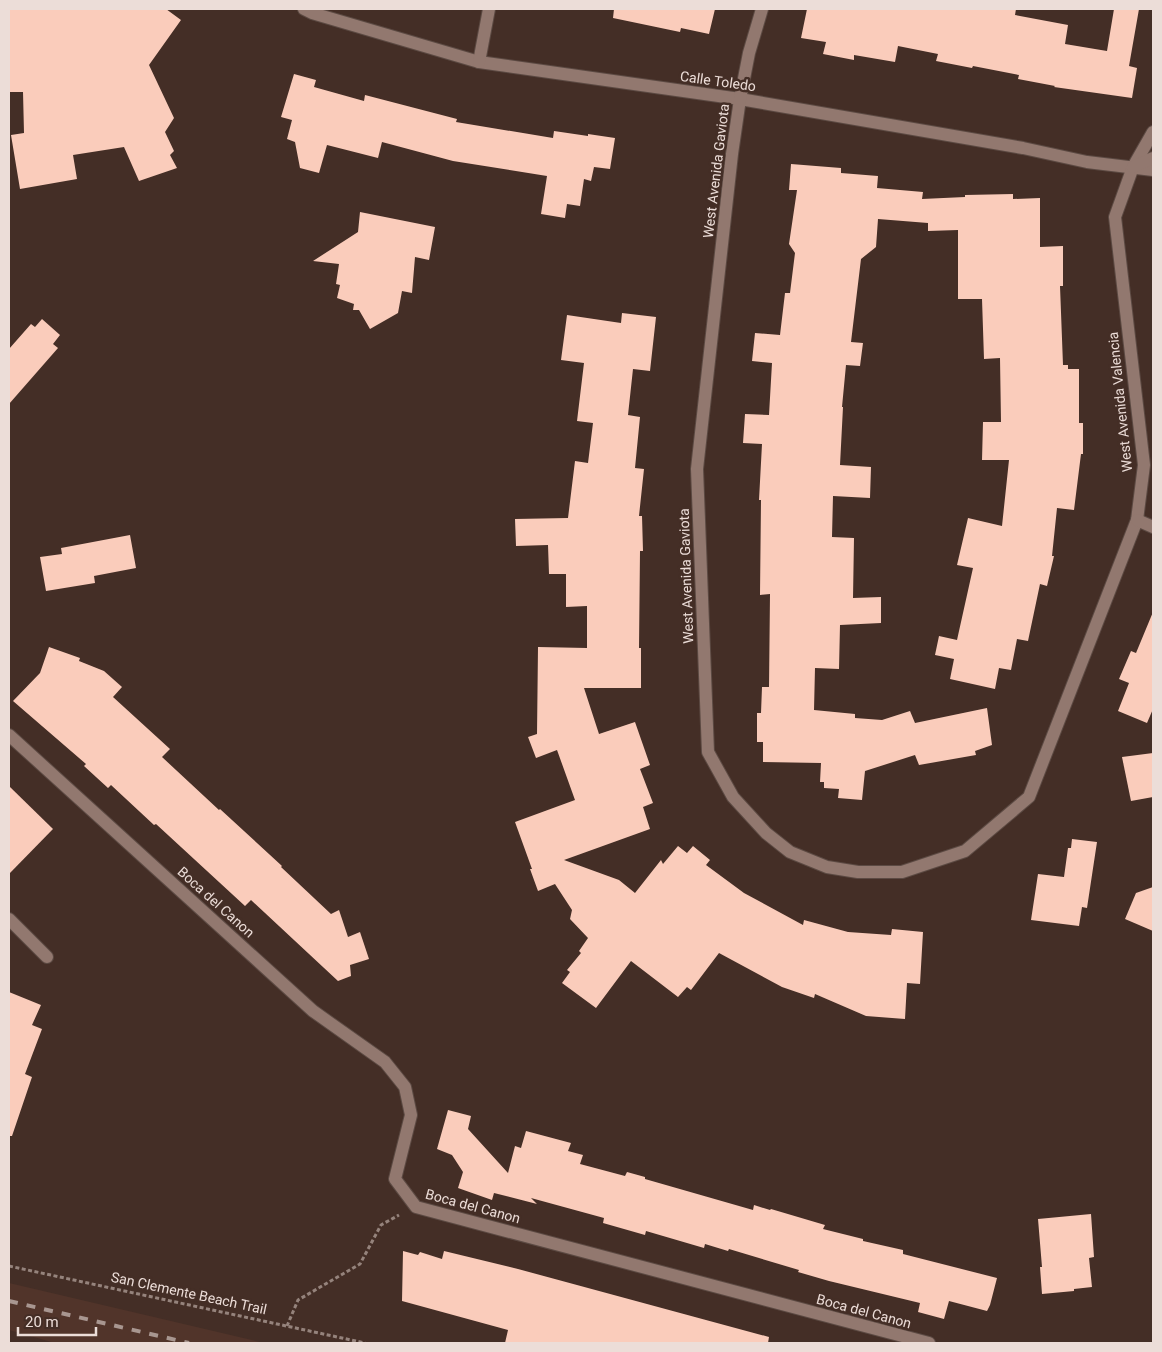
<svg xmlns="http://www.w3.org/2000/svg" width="1162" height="1352" font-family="Roboto,sans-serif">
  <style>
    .built { fill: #51342a }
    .building { fill: #faccbb }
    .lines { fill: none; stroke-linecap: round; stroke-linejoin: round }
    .minor-casing { stroke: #5c4a43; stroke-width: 14 }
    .path { stroke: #95837c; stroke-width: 3; stroke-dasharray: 4 2.5; stroke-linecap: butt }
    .minor { stroke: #92786f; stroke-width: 12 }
    .rail { stroke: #a89690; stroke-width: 4; stroke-dasharray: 9 9; stroke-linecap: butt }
    .labels { text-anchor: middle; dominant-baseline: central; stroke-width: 5; stroke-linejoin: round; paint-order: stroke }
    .street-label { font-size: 14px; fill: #ecddd8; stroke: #442e26 }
  </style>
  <rect width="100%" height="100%" fill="#442e26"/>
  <path class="built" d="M9,1283L264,1343H55L9,1330Z"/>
  <g class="building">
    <path d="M9,9H166L181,20L149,65L174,118L165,132L174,151L170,155L177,168L139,181L124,147L73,155L77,179L20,189L11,135L24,133L23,92H10Z"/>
    <path d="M614,9H715L709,34L681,28L680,32L613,18Z"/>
    <path d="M807,9H1016L1015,15L1068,25L1065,44L1107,51L1114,9H1139L1129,66L1137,68L1132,98L1054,87L1055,86L1018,79L1019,75L973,66L972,68L936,61L938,54L898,46L895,62L854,55V60L823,54L826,42L801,38Z"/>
    <path d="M294,74L316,80L314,87L364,101L365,95L457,119L456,122L553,138L554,131L588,136V134L615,138L610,169L594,167L591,181L584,179L580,206L567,204L565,218L541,214L547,176L453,161L382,142L378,158L327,145L319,173L300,168L295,142L287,139L292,120L281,117Z"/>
    <path d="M791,164L841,168V173L878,176L877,188L923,192L922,199L965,197V195L1013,194V199L1040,198V247L1063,246V286H1060L1063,365H1068V369H1079V423H1083V454H1081L1074,510L1057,508L1052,556H1054L1047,586L1040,584L1028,641L1017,639L1011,670L999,668L995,689L950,679L954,659L935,655L939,636L957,640L973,568L957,565L968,518L1002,526L1009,460H982L983,422H1001L1000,358L984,359L982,299H958V230L928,231V223L878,219L876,247L861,259L851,342L863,343L860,366L846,365L842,407H843L840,465L871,467L870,498L833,496L832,537L854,538L853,598L881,597V623L840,625L839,669L815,668L814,710L855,714V718L882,720L910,711L915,723L987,708L992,745L975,751L976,755L919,765L915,755L865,771L862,800L838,798L839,789L824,788V782H820L821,763L763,762V742H757V713H761L762,687H769L770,594L760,595L761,500H759L762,444L743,443L745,414L769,415L772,363L752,361L755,333L780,335L785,293H790L795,253L789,244L797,190H789Z"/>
    <path d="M360,212L435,227L429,260L415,257L412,293L402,291L398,313L370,329L359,310H353L354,304L337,298L340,285L336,284L339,264L313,261L358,232Z"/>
    <path d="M622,313L656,317L650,371L633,369L628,415L640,417L635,468L644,469L639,516H642L643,551H640L639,648H641V688H584L599,734L635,722L650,765L640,769L653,803L643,807L650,829L564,860L619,880L635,893L661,860L663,864L678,846L687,853L693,846L710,860L706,865L744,893L803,925L804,920L848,932L891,935L892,929L923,932L920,984L907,983L905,1019L866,1016L815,994L814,998L782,987L719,953L691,990L687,987L678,997L631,961L596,1008L562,983L570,972L567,970L581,953L579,951L588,938L570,919L572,910L555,884L538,891L530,869H532L515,822L575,800L557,750L536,758L528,737L537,734L538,647L587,648V606L566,607V574H549L548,545L516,546L515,519L568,518L575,461L588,463L593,423L577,421L584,363L561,360L567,315L621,323Z"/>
    <path d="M42,319L60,335L53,344L58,348L9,404V349L31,324L35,327Z"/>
    <path d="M130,535L136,568L94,576L95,583L46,591L40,557L62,554L61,548Z"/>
    <path d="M1153,612V709L1147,723L1118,711L1129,683L1119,679L1131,651L1136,653Z"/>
    <path d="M49,647L80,658L79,661L104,671L122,687L113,697L170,749L162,757L219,810L220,809L282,866L281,867L331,914L339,910L348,937L360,932L369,959L350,965L351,976L338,981L251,900L245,906L156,824L154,825L111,785L108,788L84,766L86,764L13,701L40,673Z"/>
    <path d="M1153,753V797L1131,801L1122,757Z"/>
    <path d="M9,786L53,829L9,874Z"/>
    <path d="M1072,839L1097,842L1087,908L1082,907L1079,926L1031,920L1038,874L1064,877L1068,848H1071Z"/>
    <path d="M1153,887V931L1125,919L1136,893Z"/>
    <path d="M9,992L41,1005L32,1025L42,1029L25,1074L32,1077L12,1136H9Z"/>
    <path d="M448,1110L471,1116L468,1129L508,1173L515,1146L521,1148L526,1131L571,1143L568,1151L583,1155L580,1164L625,1176L627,1172L645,1177V1179L753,1210L754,1205L770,1210L771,1209L825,1225L823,1229L863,1239V1241L903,1250V1254L997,1278L990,1305L987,1311L949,1301L944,1319L918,1312L920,1303L829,1281L798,1272L799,1270L729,1249L728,1251L705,1244L704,1248L646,1231L645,1235L603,1223L604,1218L531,1198L537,1204L494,1193L492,1200L458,1188L463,1172L452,1155L437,1149Z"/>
    <path d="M1091,1214L1094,1257L1089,1258L1092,1287L1074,1289V1291L1042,1294L1040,1267H1042L1038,1219Z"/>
    <path d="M403,1251L418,1255L420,1252L442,1259L444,1251L518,1269L769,1337L768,1343H505L508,1330L402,1301Z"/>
  </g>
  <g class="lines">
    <g class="minor-casing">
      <g id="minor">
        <path d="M304,9L312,13L479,62L740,99L1023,148L1087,162L1153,170"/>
        <path d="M762,9L749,53L740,99L732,154L697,469L708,752L733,797L766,833L790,852L827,867L858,872H902L965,851L1029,797L1137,520L1144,465L1115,217L1133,167L1153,132"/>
        <path d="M479,62L489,9"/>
        <path d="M1133,167L1153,158"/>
        <path d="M1137,520L1153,527"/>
        <path d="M9,735L313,1011L385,1062L405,1087L411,1115L395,1179L416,1207L929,1343"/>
        <path d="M9,919L47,957"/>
      </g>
    </g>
    <g class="path">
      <path d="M9,1266L365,1343"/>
      <path d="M287,1326L298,1300L360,1264L381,1225L399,1215"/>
    </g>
    <use href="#minor" class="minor"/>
    <path class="rail" d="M9,1301L189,1343"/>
  </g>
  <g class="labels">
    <g class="street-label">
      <text transform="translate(718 81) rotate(8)">Calle Toledo</text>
      <text transform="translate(716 171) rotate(-83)">West Avenida Gaviota</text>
      <text transform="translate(1120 402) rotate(-96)">West Avenida Valencia</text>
      <text transform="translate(686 576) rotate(-92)">West Avenida Gaviota</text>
      <text transform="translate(216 902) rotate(42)">Boca del Canon</text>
      <text transform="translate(473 1206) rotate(15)">Boca del Canon</text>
      <text transform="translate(189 1293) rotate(12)">San Clemente Beach Trail</text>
      <text transform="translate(864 1311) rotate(15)">Boca del Canon</text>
    </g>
  </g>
  <rect width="1162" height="1352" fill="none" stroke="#ecddd8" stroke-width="20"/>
  <path d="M18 1327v8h78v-8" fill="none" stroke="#ecddd8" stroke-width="2.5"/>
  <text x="25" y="1327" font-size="15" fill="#ecddd8" stroke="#442e26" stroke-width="4" paint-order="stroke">20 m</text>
</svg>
